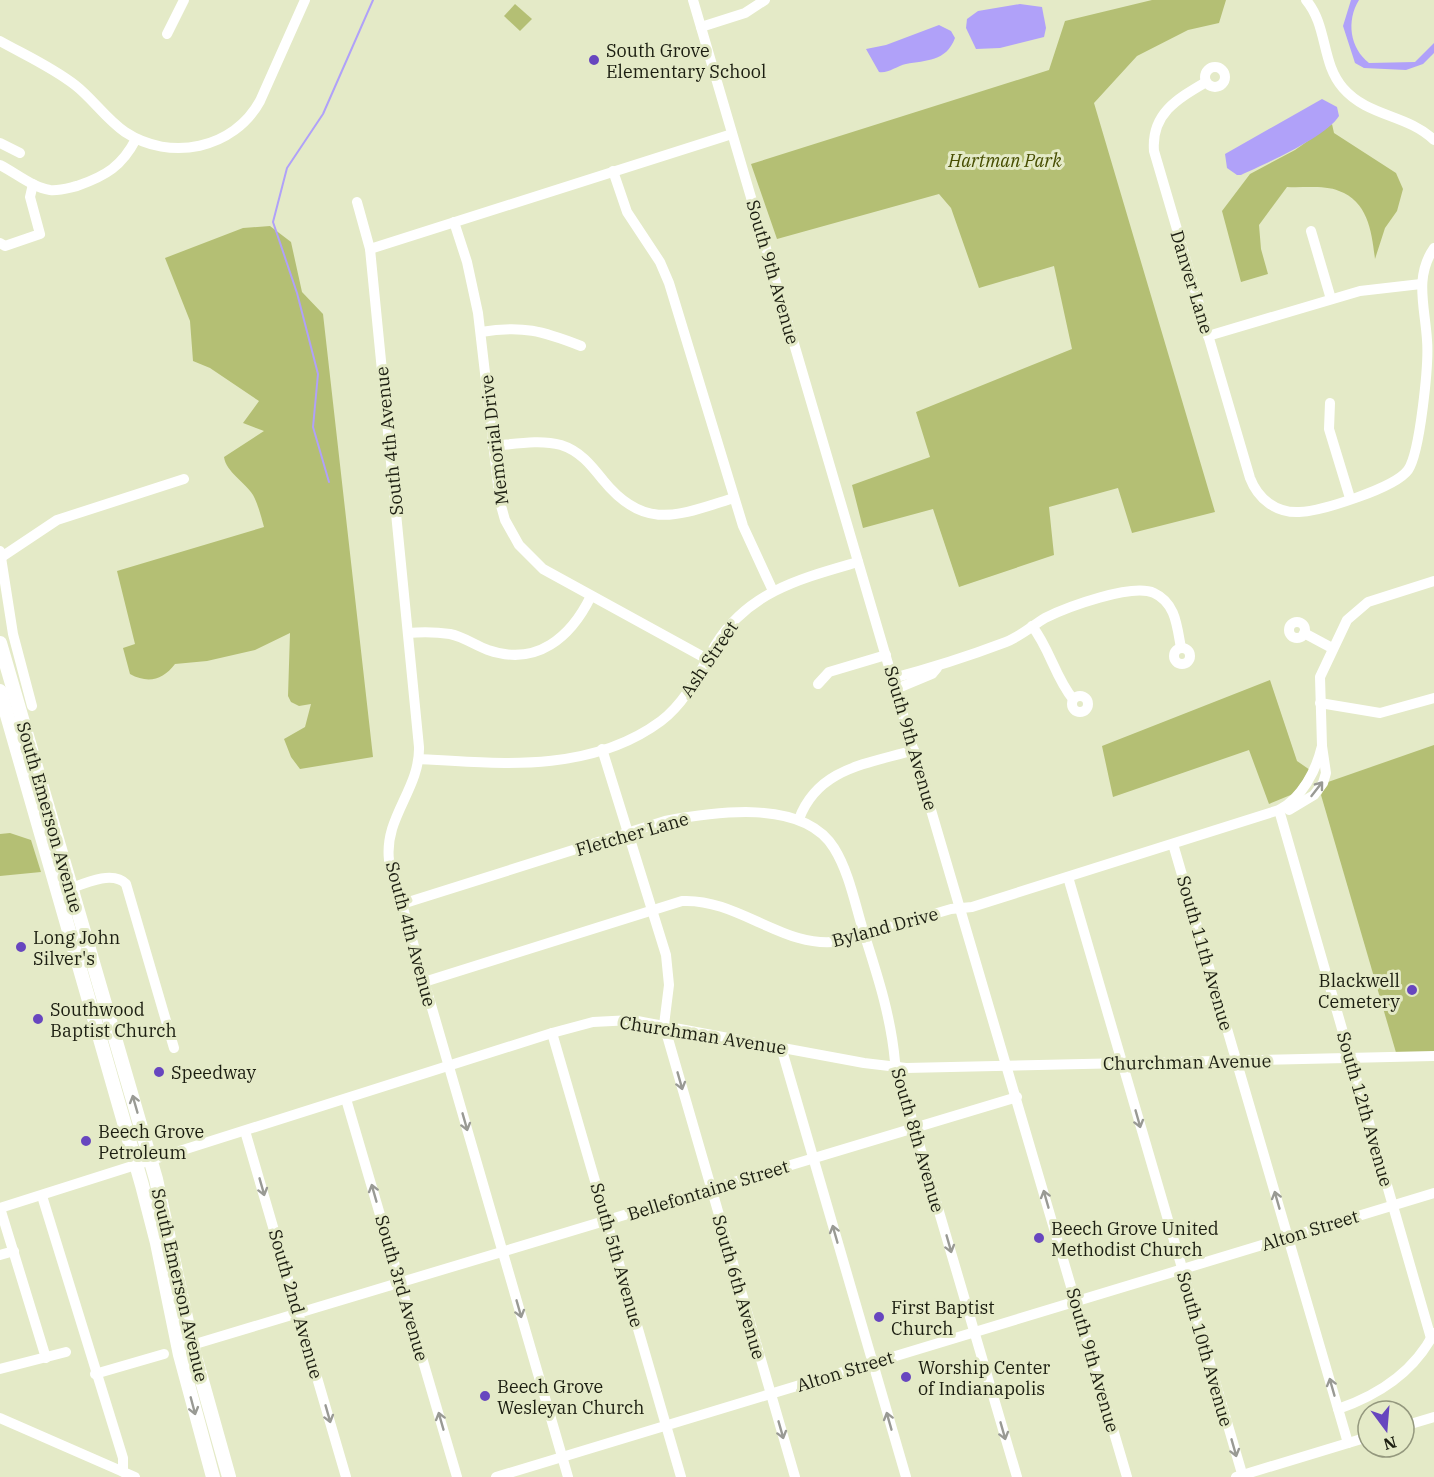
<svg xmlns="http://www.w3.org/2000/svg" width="1434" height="1477" font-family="'IBM Plex Serif',serif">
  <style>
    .green { fill: #b4bf74 }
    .water { fill: #b0a1f9 }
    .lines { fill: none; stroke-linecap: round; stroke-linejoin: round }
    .stream { stroke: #b0a1f9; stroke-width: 2 }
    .minor { stroke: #fff; stroke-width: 10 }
    .major { stroke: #fff; stroke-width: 14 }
    .oneway { stroke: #999a94 }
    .poi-dot { fill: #6746bf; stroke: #e4eac7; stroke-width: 2 }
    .labels { text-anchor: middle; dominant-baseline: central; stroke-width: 6; stroke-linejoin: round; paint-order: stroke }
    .poi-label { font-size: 18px; fill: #1c1e11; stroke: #e4eac7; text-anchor: start }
    .park-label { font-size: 18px; font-style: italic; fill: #464d00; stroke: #e4eac7 }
    .street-label { font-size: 18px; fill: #1c1e11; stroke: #e4eac7 }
  </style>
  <rect width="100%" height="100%" fill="#e4eac7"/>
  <g class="green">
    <path d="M1152,0H1226L1219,23L1188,30L1137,56L1094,103L1215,512L1132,533L1118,488L1049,507L1054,555L959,587L933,509L863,528L852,485L930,457L916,412L1072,349L1054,266L979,288L951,208L939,194L777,239L751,164L1049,70L1065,21Z"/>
    <path d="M515,4L532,19L520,31L504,16Z"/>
    <path d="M1332,124L1334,133L1396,173L1403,189L1397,211L1385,228L1375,259C1372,233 1368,201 1339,191C1325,185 1302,188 1287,187L1259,225L1261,249L1268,274L1241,282L1222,211L1250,174L1295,150Z"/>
    <path d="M270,226L291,242L302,292L323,314L373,757L300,769L291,757L284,739L305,727L311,704L299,706L291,702L288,696L290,633L255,650L207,661L175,664C163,680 148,684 130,674L123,648L135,644L117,571L264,527C261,516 258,504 253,495C245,482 226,472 224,457L264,431L243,423L259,401L210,368L193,361L190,321L165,258L243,228Z"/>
    <path d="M1270,680L1297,761L1310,770L1293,794L1269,804L1249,750L1113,797L1102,746Z"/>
    <path d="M1434,745V1056H1397L1321,795L1328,782Z"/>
    <path d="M10,833L31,840L41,872L0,876V834Z"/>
  </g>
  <g class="water">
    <path d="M1351,0H1359C1346,21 1350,48 1369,63L1415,62L1434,43V53L1423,64L1406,70L1364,68L1355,63L1343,26Z"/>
    <path d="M1020,4L1042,7L1046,28L1044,37L1000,48L976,49L966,28L967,19L978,11Z"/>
    <path d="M939,25L951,31L955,38C946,62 926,60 906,64C897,66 887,74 879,72L866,49L886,45Z"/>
    <path d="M1322,99L1337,107L1339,116C1326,137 1265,164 1241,175H1237L1227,168L1225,154Z"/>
  </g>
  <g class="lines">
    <path class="stream" d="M329,482L313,427L318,374L297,293L273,222L287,168L323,114L373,0"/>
    <g class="minor">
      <path d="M693,0L1127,1477"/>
      <path d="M1306,0C1328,26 1321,63 1343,88C1368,117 1407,114 1434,140"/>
      <path d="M701,27L745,13L765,0"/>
      <path d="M167,34L184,0"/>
      <path d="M0,41C25,55 52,67 75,85C93,99 106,119 125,132C170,162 234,149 260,101L305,0"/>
      <circle cx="1215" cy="77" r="10"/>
      <path d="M1206,82C1177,99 1151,114 1154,151L1250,478C1258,499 1276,513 1299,512C1322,511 1395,488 1408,470C1420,453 1429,364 1427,340C1425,307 1414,277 1434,248"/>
      <path d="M0,143L20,153"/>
      <path d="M0,165C16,173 32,187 50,190C59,191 68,188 77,186C106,176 122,166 136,139"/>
      <path d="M613,171L627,212L660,262L669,283L743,526L773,591"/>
      <path d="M357,202L370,249L419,747C420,789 384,817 389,860L568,1477"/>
      <path d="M454,222L467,262L478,313L500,502L505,520L519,545L543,569L707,659"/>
      <path d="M1311,231L1331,299"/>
      <path d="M0,243L5,246L40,234L30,197L33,184"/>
      <path d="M370,249L732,134"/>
      <path d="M481,332C522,325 543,331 581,346"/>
      <path d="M1208,336L1360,291L1421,284"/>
      <path d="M1330,403L1329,429L1350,498"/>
      <path d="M493,446C515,444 540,439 561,445C580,451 591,465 603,480C645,532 679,515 734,498"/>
      <path d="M0,551L13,634L32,706"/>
      <path d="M0,558L57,520L184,479"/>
      <circle cx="1297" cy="630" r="8"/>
      <path d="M1032,626C1050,649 1055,677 1073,699"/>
      <path d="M408,633C422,632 436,632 450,634C464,637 475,645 488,650C537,667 571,637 591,596"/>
      <path d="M1304,633L1332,648"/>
      <circle cx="1182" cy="656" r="8"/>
      <path d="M893,678C932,668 969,656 1006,642C1021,636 1032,626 1045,618C1067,607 1132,583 1154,593C1176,603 1177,627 1181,648"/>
      <path d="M818,684L829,672L886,655"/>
      <path d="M896,689L932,674L937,668"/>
      <circle cx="1080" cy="704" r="8"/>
      <path d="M1320,703L1380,713L1434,698"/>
      <path d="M602,749L666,955L669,985L664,1025L795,1477"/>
      <path d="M419,759C501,764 591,773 661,721C687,701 700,671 716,644C749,591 803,578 858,562"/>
      <path d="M1279,810L1431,1338"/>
      <path d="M1289,810L1314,795L1323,783L1326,773L1322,746L1320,677L1347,620L1368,602L1434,581"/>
      <path d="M799,819C818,768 867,764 914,750"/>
      <path d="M1173,844L1348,1443"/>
      <path d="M1068,877L1243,1477"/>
      <path d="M64,891C81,885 112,869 126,884L174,1048"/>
      <path d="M402,904L665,821C714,812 803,798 834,848C849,872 855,904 863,930C877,974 891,1016 895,1062L1017,1477"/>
      <path d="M424,982L682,901C739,898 785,951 841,941L951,909L972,907L1279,810C1302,798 1316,771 1322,746"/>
      <path d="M552,1033L681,1477"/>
      <path d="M781,1047L906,1477"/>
      <path d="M346,1099L457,1477"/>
      <path d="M245,1131L346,1477"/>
      <path d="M42,1196L123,1458V1472"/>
      <path d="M0,1208L552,1033L593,1022L632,1020L864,1063L906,1068L1434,1056"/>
      <path d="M0,1208L46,1358"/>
      <path d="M0,1255L14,1251"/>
      <path d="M192,1345L1017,1097"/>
      <path d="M0,1369L66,1352"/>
      <path d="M95,1374L164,1354"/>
      <path d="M1338,1409C1379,1395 1414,1372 1434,1333"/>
      <path d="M0,1418L135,1477"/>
      <path d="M1404,1426L1434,1417"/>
      <path d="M496,1477L1434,1193"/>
      <path d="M1236,1477L1368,1437"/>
    </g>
    <g class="major">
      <path d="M0,643L156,1179L192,1345L229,1477"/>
      <path d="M0,691L142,1185L157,1243L180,1355L213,1477"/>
    </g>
  </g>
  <defs><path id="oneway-shaft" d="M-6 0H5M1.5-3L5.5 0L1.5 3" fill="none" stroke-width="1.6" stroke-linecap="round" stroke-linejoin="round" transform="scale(1.5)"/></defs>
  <g class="oneway">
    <use href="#oneway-shaft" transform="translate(1317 789) rotate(-52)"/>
    <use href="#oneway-shaft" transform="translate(680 1081) rotate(74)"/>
    <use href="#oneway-shaft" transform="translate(135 1104) rotate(-106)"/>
    <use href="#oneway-shaft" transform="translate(1138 1119) rotate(74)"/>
    <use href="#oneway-shaft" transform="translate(465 1122) rotate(74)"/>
    <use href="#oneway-shaft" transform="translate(262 1187) rotate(74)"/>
    <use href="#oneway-shaft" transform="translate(374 1193) rotate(-106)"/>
    <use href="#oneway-shaft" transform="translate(1046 1199) rotate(-106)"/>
    <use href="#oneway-shaft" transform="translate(1277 1200) rotate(-106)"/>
    <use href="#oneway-shaft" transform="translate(835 1234) rotate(-106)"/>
    <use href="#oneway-shaft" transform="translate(949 1244) rotate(74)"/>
    <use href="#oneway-shaft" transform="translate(519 1309) rotate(74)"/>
    <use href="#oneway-shaft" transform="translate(1332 1387) rotate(-106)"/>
    <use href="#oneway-shaft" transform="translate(193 1406) rotate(75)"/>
    <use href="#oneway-shaft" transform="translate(328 1414) rotate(74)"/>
    <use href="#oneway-shaft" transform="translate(441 1421) rotate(-106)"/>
    <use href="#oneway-shaft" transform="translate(889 1421) rotate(-106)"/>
    <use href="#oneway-shaft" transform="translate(781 1430) rotate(74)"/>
    <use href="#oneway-shaft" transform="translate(1003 1431) rotate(74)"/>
    <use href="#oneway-shaft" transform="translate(1234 1448) rotate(74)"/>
  </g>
  <g class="poi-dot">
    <circle cx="594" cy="60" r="6"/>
    <circle cx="21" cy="947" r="6"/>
    <circle cx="1412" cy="990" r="6"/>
    <circle cx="38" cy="1019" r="6"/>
    <circle cx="159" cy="1072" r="6"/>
    <circle cx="86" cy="1141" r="6"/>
    <circle cx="1039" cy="1238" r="6"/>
    <circle cx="879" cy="1317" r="6"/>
    <circle cx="906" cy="1377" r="6"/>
    <circle cx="485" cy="1396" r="6"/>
  </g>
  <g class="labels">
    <g class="poi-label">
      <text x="606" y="50">South Grove<tspan x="606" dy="21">Elementary School</tspan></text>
      <text x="33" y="937">Long John<tspan x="33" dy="21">Silver's</tspan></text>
      <text x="1400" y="980" text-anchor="end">Blackwell<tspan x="1400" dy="21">Cemetery</tspan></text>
      <text x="50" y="1009">Southwood<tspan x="50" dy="21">Baptist Church</tspan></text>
      <text x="171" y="1072">Speedway</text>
      <text x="98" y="1131">Beech Grove<tspan x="98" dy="21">Petroleum</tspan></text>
      <text x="1051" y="1228">Beech Grove United<tspan x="1051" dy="21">Methodist Church</tspan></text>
      <text x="891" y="1307">First Baptist<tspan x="891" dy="21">Church</tspan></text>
      <text x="918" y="1367">Worship Center<tspan x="918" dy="21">of Indianapolis</tspan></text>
      <text x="497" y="1386">Beech Grove<tspan x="497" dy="21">Wesleyan Church</tspan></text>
    </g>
    <g class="park-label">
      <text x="1005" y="160">Hartman Park</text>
    </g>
    <g class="street-label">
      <text transform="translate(773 272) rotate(74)">South 9th Avenue</text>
      <text transform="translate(1192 282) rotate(73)">Danver Lane</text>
      <text transform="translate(494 440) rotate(-97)">Memorial Drive</text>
      <text transform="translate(389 441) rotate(-96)">South 4th Avenue</text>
      <text transform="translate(709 659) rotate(-56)">Ash Street</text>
      <text transform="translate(911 738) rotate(74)">South 9th Avenue</text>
      <text transform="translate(50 817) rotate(74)">South Emerson Avenue</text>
      <text transform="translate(632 834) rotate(-16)">Fletcher Lane</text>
      <text transform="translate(885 927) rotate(-15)">Byland Drive</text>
      <text transform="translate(411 934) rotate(75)">South 4th Avenue</text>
      <text transform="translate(1205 953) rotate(74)">South 11th Avenue</text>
      <text transform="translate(703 1035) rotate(9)">Churchman Avenue</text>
      <text transform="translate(1187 1062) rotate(-1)">Churchman Avenue</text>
      <text transform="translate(1365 1109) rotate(74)">South 12th Avenue</text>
      <text transform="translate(918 1140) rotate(74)">South 8th Avenue</text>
      <text transform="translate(708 1190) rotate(-17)">Bellefontaine Street</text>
      <text transform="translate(1310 1230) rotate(-17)">Alton Street</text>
      <text transform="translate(617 1255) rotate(74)">South 5th Avenue</text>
      <text transform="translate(180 1285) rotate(77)">South Emerson Avenue</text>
      <text transform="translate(739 1287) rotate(74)">South 6th Avenue</text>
      <text transform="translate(402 1288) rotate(74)">South 3rd Avenue</text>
      <text transform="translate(296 1304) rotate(74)">South 2nd Avenue</text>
      <text transform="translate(1205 1349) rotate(74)">South 10th Avenue</text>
      <text transform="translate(1093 1360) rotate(74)">South 9th Avenue</text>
      <text transform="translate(845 1371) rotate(-17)">Alton Street</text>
    </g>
  </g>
  <g transform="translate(1386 1429) rotate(164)"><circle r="28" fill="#e4eac7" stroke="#94987e" stroke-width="1.5"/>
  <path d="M0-4.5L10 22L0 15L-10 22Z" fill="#6746bf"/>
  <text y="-9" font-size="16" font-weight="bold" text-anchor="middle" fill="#1c1e11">N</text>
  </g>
</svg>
